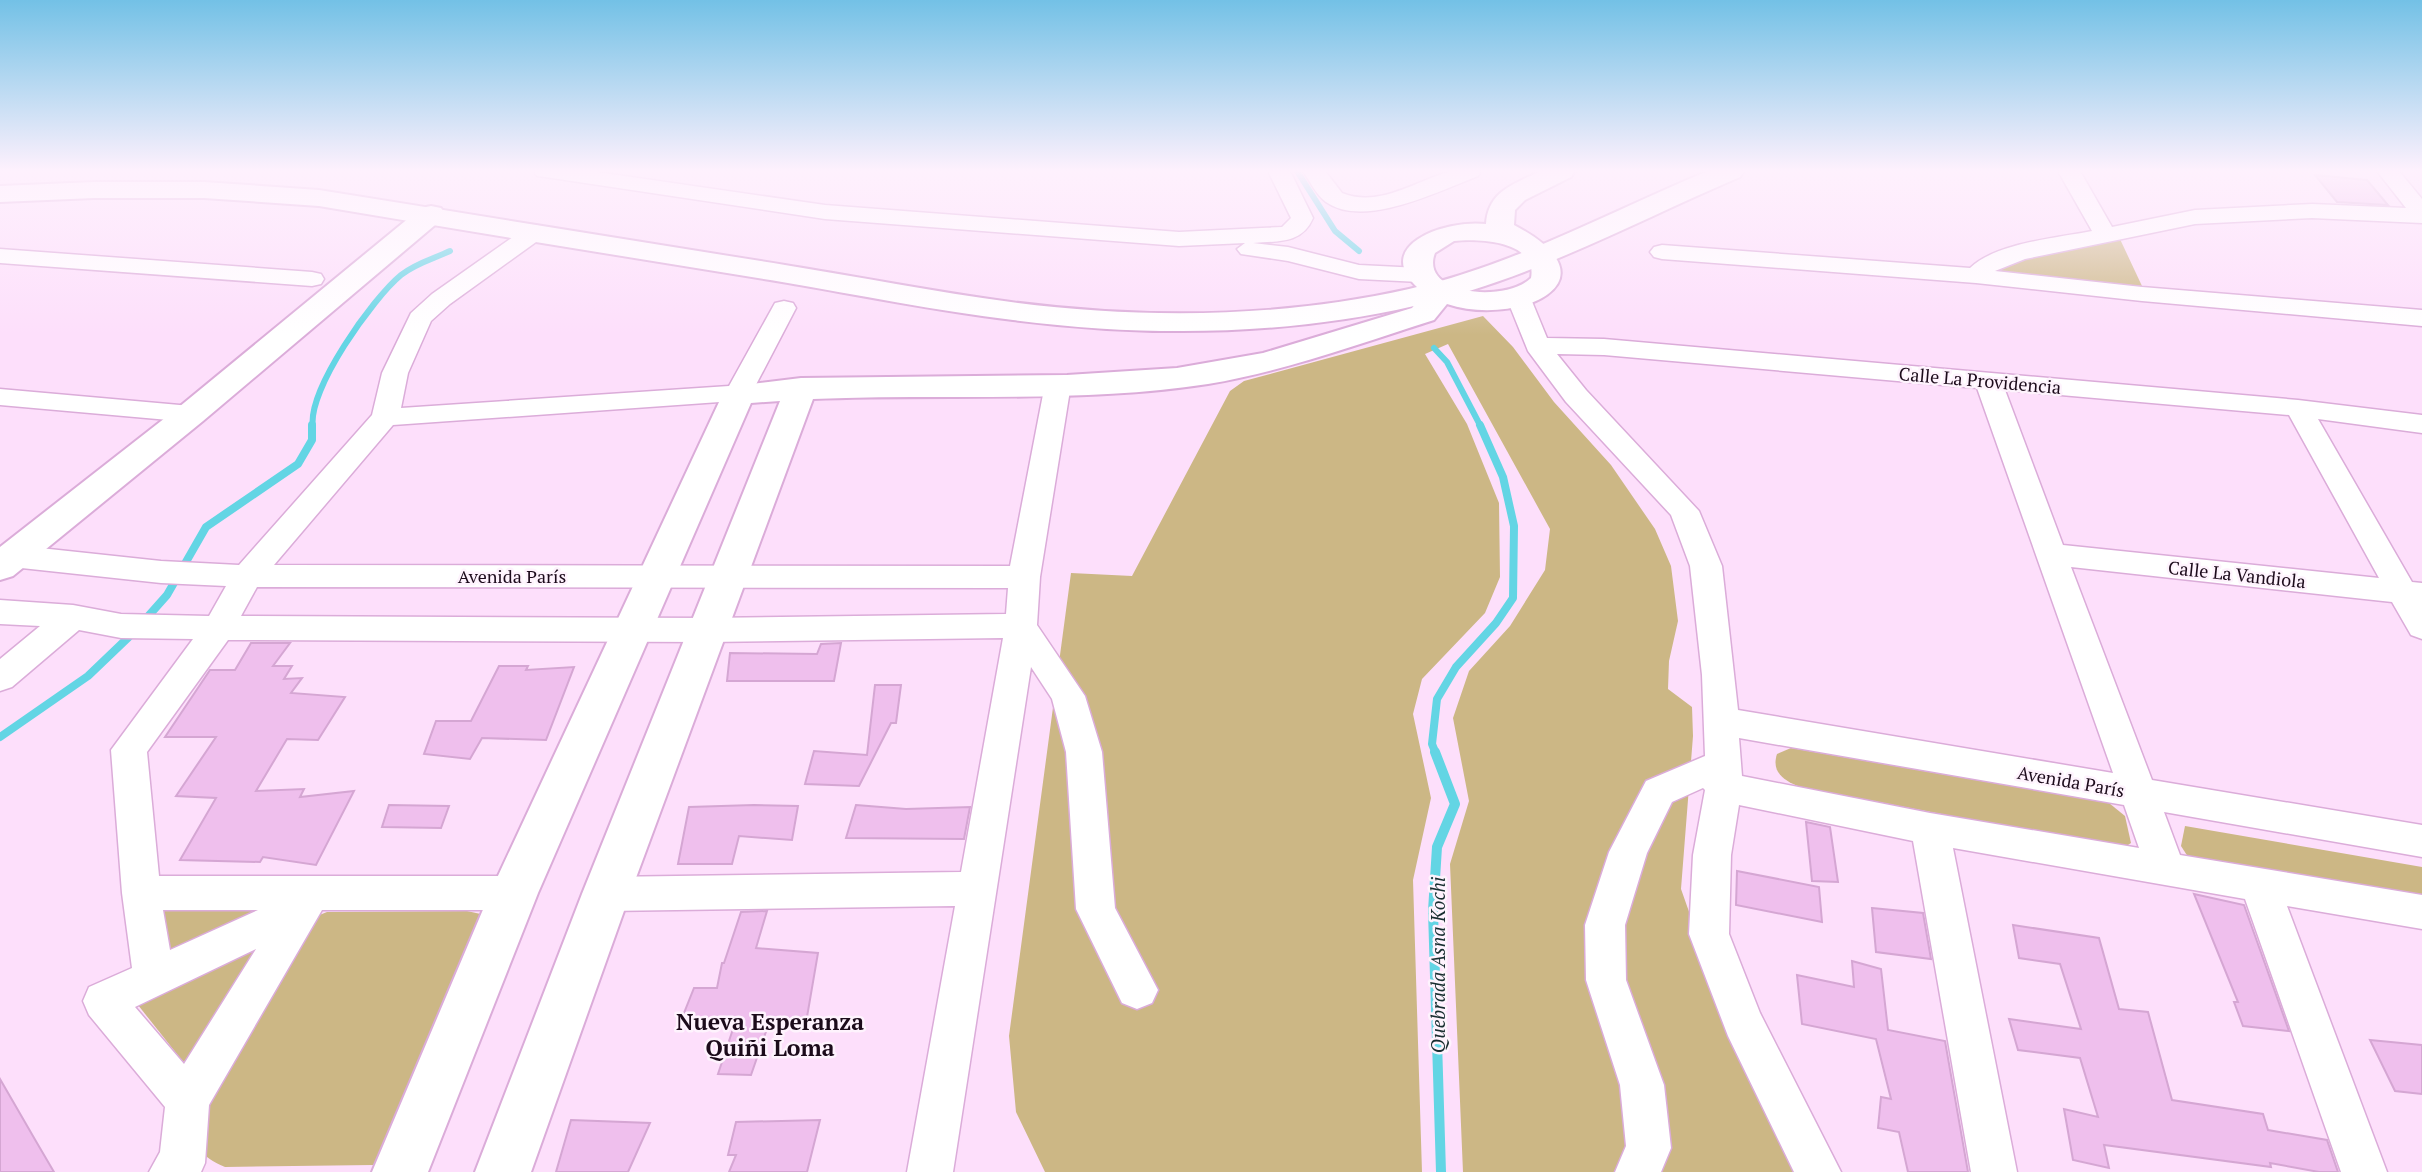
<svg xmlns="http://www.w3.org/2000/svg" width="2422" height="1172" font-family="'PT Serif',serif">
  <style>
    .green { fill: #ccb785 }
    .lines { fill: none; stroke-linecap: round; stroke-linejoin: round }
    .stream-far2 { stroke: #63d5e4; stroke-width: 6 }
    .stream-far1 { stroke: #63d5e4; stroke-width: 8 }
    .stream { stroke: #63d5e4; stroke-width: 10 }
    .building { fill: #efbfed; stroke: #d5a6d3; stroke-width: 2 }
    .minor-casing { stroke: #dbacd9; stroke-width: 3 }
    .tertiary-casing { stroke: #dbacd9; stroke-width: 4 }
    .trunk-casing { stroke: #dbacd9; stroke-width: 4 }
    .minor { fill: #fff; fill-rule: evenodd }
    .tertiary { fill: #fff; fill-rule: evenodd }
    .trunk { fill: #fff; fill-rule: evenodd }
    .labels { text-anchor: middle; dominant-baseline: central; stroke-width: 5; stroke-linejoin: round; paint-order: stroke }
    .street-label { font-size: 18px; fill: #1c0b1b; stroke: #fef3fd }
    .water-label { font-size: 19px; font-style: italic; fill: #182d30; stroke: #fef3fd }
    .near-neighbourhood-label { font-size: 23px; font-weight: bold; fill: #1c0b1b; stroke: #fef3fd }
  </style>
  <rect width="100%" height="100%" fill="#fddffb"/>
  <g class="green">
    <path d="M2119,237L2142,286L2000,273L2001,265Z"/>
    <path d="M1483,316L1513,347L1554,402L1611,465L1655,529L1671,566L1678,621L1669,661L1668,689L1692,707L1693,736L1681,889L1737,1048L1801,1172H1463L1450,864L1469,801L1453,718L1469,671L1510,626L1545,570L1550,529L1448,344L1425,354L1467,424L1499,503L1500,577L1485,613L1422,679L1413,714L1431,798L1413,880L1422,1172H1045L1016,1112L1009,1036L1071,573L1132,576L1230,391L1244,381Z"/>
    <path d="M1791,748L2109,803L2125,816L2131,843L2125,847H2114L1800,787C1784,781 1771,772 1777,754Z"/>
    <path d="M2185,826L2422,867V906L2192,863L2181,846Z"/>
    <path d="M277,904L168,954L158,907Z"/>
    <path d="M467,911L485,915L385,1160L373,1165L225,1167C193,1153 197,1144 197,1112L317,916L327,912Z"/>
    <path d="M246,947L261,948L190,1062L184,1063L138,1005Z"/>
  </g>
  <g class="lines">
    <g class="stream-far2">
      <path d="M1297,171L1335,231L1359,251"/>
      <path d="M1434,348L1447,362L1481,427"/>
      <path d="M313,427C307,390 373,298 401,275C416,263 433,259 450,251"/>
    </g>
    <g class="stream-far1">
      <path d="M143,622L167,595L206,527L298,464L312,440V425"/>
      <path d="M0,737L88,676L135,631"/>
      <path d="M1436,754L1432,744L1437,699L1456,667L1496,623L1513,598L1514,526L1503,477L1480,425"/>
    </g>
    <path class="stream" d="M1435,752L1455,804L1437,847L1433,911L1441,1172"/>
  </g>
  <g class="building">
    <path d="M2315,175L2367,180L2388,205L2337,202Z"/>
    <path d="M251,643H290L273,666H292L284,679L302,678L291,693L345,697L318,740L287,739L256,791L304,789L300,797L354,791L316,865L263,857L260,862L180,860L216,798L176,796L216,737H165L210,670H235Z"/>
    <path d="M841,643L834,681H727L730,653L817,654L821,644Z"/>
    <path d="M499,666H528L526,670L574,667L546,740L482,738L470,759L424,754L436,721H471Z"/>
    <path d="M875,685H901L896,723H891L859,786L805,784L814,751L867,755Z"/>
    <path d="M389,805L449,806L441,828L382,827Z"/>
    <path d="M754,805L798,806L792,840L739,836L732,864H678L689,807Z"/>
    <path d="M856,805L906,809L970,807L964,839L846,838Z"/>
    <path d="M1806,822L1830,827L1838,882L1812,881Z"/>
    <path d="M1737,871L1819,887L1822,922L1736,905Z"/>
    <path d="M2194,894L2244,905L2289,1031L2243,1026L2234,1002H2238Z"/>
    <path d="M1872,908L1923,913L1931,959L1876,952Z"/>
    <path d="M767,911L756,948L818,953L807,1017L770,1020L751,1075L718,1074L735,1023L682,1018L694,988H717L722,963H724L741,912Z"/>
    <path d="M2013,925L2099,938L2119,1009L2148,1012L2172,1100L2263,1114L2268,1130L2327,1140L2338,1172H2319L2270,1163L2271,1167L2104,1145L2109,1168L2073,1160L2064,1109L2098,1117L2080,1058L2018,1050L2009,1019L2081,1029L2060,964L2019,958Z"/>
    <path d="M1852,961L1881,969L1888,1030L1945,1041L1968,1172H1908L1899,1132L1878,1128L1881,1097L1891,1099L1876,1039L1802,1024L1797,975L1854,987Z"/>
    <path d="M2370,1040L2422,1045V1094L2395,1091Z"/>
    <path d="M0,1079L37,1143L54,1172H0Z"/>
    <path d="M571,1120L650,1123L628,1172H556Z"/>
    <path d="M820,1120L807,1172H729L736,1155H728L736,1122Z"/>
  </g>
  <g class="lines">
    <g class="minor-casing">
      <g id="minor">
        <path d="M534,171H590L825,205L1179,232L1282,227L1291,218L1268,171H1290L1313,218C1302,244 1278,241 1253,243L1288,247L1359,265L1420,268L1429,270L1432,275L1429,280L1420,282L1359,279L1288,261L1241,254L1237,249L1245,243L1179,246L825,219L545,177L537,176Z"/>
        <path d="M1303,171H1325L1342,193C1378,208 1414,182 1448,172C1458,169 1470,171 1481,171L1478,176C1439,191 1364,229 1326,202C1316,195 1310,181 1303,171Z"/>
        <path d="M2058,171H2080L2112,227L2195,210L2312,204L2406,208L2377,171H2399L2422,199V223L2312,218L2195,224L2025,259L1995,271L2142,287L2422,310V326L2142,301L1976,283L1662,259L1654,257L1650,252L1654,247L1662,245L1970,268C1996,243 2056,238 2092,231Z"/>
        <path d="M535,225L543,227L547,232L543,237L450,304L431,321L408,373L401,408L729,386L775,303L784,301L793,303L796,308L748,400L393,425L274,565L1010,566L1045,384L1049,378L1058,376L1067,378L1071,384L1040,577L1037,625L1085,696L1102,752L1115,908L1158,990L1152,1003L1137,1009L1122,1003L1076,909L1066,752L1052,699L1031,667L953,1172H907L955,906L606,911L592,906L587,894L592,882L606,877L961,872L1003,638L707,642L228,640L147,752L159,876H514L528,881L533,893L528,905L514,910H322L209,1105L205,1163L201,1172H149L160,1152L165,1107L89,1015L83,1001L89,987L132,968L122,893L111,750L193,639L121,638L79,630L12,687L0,691V659L40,626L0,624V600L73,605L121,614L209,616L226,586L161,583L12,567L1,564L0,550L12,545L161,561L239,565L372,415L382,373L411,313L432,294L527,227ZM257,587L1008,588L1006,614L707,618L241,616ZM163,910H258L170,950ZM256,949L184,1064L135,1007Z"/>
        <path d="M0,249L312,272L321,274L324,279L321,284L312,286L0,263Z"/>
        <path d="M1519,292L1528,294L1531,299L1547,338L1604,339L2298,400L2422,415V433L2318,419L2412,582L2422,583V639L2411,635L2392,602L2071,567L2152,780L2422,825V857L2164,812L2180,855L2422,895V929L2287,906L2387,1172H2341L2245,899L1953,848L2017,1172H1971L1913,841L1739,805L1731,855L1729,934L1760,1013L1841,1172H1794L1728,1036L1689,934L1693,855L1705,790L1703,788L1672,802L1647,853L1625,925L1626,980L1664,1085L1671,1148L1661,1172H1615L1626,1146L1620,1085L1586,980L1585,925L1609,852L1646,781L1705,756L1702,675L1690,566L1671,515L1566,402L1528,351L1507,299L1510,294ZM1557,354L1604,355L1977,388L2113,773L1738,710L1722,566L1699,511L1586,390ZM2005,390L2289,415L2379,578L2063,545ZM1739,738L2124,805L2139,848L1930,813L1742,776Z"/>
        <path d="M0,389L191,406L201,408L205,414L201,420L191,422L0,405Z"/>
      </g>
    </g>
    <g class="tertiary-casing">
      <g id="tertiary">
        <path d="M1541,171H1575L1571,177L1525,200L1515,210L1514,225C1623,282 1516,327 1447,304L1434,320C1359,344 1285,371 1208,384C1078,404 944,393 813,399L630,894L531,1172H475L582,894L780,401L751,403L538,893L428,1172H372L490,893L726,387L801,378L1067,375L1177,368L1263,353L1412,308L1424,293C1365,247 1445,219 1486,224C1488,191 1514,184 1541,171ZM1454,241C1479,238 1538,241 1531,278C1505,303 1419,295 1435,253Z"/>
        <path d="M431,206L441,208L445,214L441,220L203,421L13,576L0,580V547L179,407L421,208Z"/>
      </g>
    </g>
    <g class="trunk-casing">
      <path id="trunk" d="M1708,171H1744L1740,177C1632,223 1530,280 1414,306C1283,336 1147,337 1013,320C936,311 859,295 782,282C628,257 473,232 319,206L204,198H94L0,202V186L94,182H204L319,190C474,215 630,240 785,265C860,277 935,292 1011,302C1142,319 1280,318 1409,289C1515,265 1609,212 1708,171Z"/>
    </g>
    <use href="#minor" class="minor"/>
    <use href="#tertiary" class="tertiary"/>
    <use href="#trunk" class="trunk"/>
  </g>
  <linearGradient id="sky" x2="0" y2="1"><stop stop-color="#73c1e6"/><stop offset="0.51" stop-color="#fef1fd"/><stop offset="1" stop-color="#fef1fd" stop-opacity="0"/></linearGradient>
  <rect width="2422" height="335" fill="url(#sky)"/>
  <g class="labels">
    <g class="street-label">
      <text transform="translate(1980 380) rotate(5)">Calle La Providencia</text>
      <text transform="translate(2237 574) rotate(6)">Calle La Vandiola</text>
      <text x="512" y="576">Avenida París</text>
      <text transform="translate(2071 781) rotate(10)">Avenida París</text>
    </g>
    <g class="water-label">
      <text transform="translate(1437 965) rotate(-90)">Quebrada Asna Kochi</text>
    </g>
    <g class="near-neighbourhood-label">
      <text x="770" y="1021">Nueva Esperanza<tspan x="770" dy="26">Quiñi Loma</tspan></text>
    </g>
  </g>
</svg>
